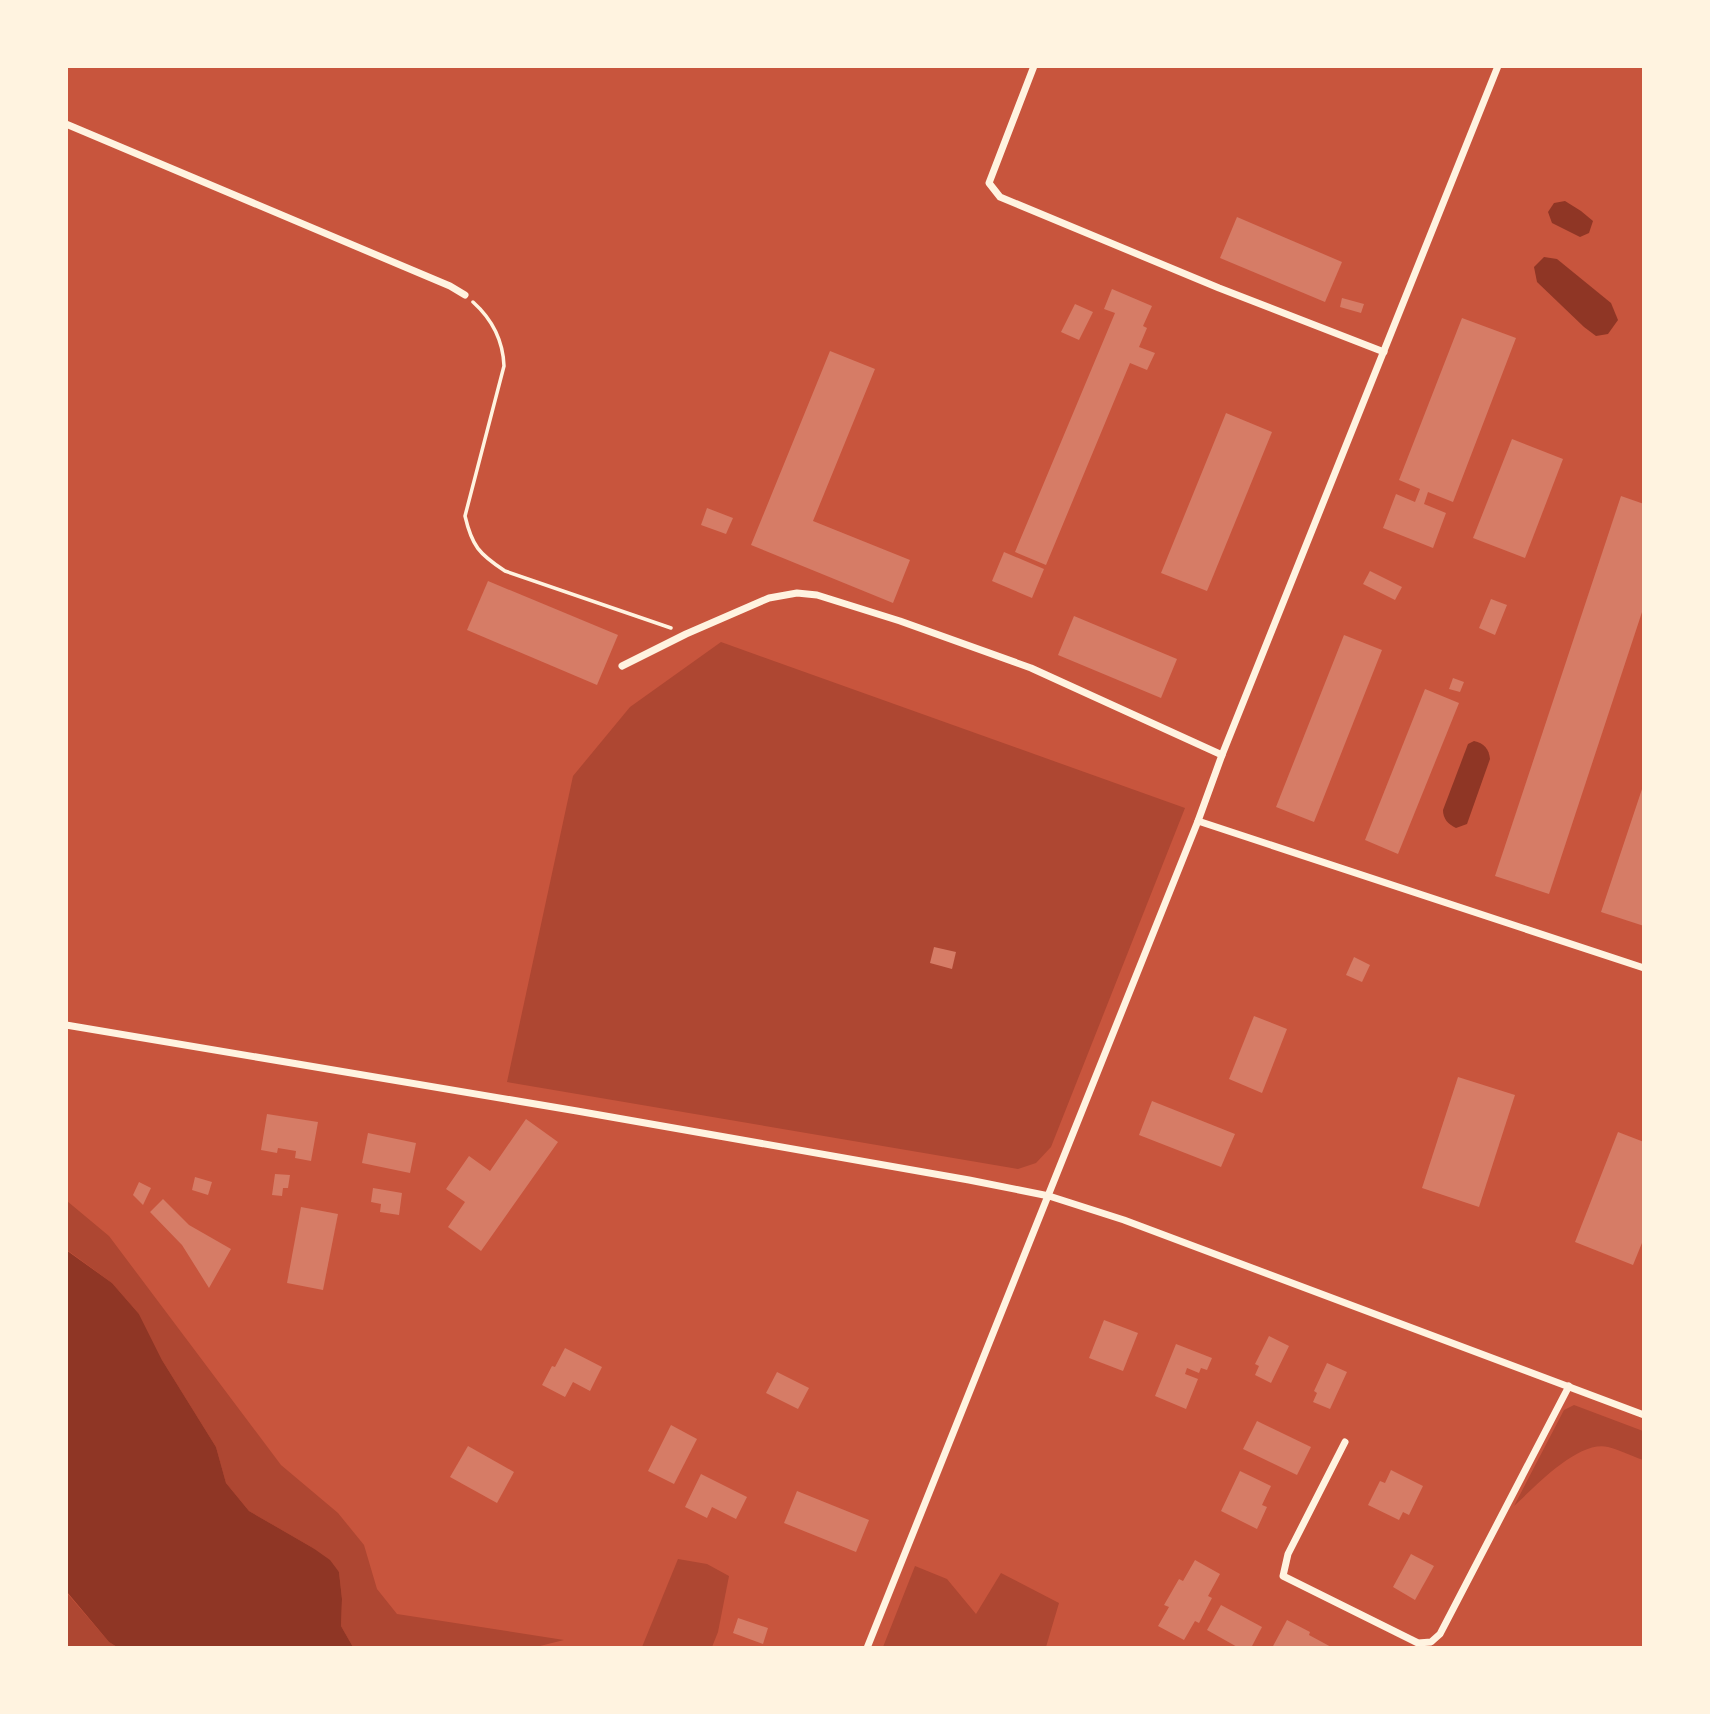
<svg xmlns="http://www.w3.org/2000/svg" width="1710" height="1714" font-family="'PT Sans',sans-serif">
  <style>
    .green { fill: #ae4732 }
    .water { fill: #8f3625 }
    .building { fill: #d67c66 }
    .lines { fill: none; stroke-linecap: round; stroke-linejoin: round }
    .path { stroke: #fff3e0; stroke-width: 3.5 }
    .minor { stroke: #fff3e0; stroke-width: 7 }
  </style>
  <rect width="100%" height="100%" fill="#c8553d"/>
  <g class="green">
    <path d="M721,642L1185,808L1051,1147L1036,1163L1018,1169L507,1082L573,776L630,707Z"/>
    <path d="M67,1201L109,1236L281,1465L338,1513L364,1545L377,1589L397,1614L564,1640L532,1648L353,1647L341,1626L342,1599L339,1572L313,1548L249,1511L226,1483L216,1447L162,1360L139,1314L112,1283L67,1250Z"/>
    <path d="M1574,1405L1643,1431V1460C1632,1456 1620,1450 1608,1447C1578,1440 1535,1487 1514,1506L1564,1410Z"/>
    <path d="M678,1559L707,1564L729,1576L718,1632L712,1647H642Z"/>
    <path d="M915,1566L947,1579L976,1614L1001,1573L1059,1603L1046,1647H883Z"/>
    <path d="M66,1592L109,1642L117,1647H67Z"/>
  </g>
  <g class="water">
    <path d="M1565,201L1581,211L1593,221L1589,233L1580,237L1552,223L1548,212L1554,203Z"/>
    <path d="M1544,257L1557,259L1611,303L1618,320L1608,334L1596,336L1584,327L1537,282L1534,267Z"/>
    <path d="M1474,741C1484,743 1489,749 1490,759L1467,824L1456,828C1448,824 1443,819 1443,810L1468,744Z"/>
    <path d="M66,1250L112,1283L139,1314L162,1360L216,1447L226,1483L249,1511L313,1548L330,1560L339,1572L342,1599L341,1626L353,1647H117L109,1642L67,1592Z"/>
  </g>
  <g class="building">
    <path d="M1237,217L1342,262L1325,302L1220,258Z"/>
    <path d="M1112,289L1152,306L1143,326L1147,328L1139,347L1155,353L1147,370L1130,363L1046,565L1015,552L1115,313L1104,309Z"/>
    <path d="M1342,298L1364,304L1361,313L1340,307Z"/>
    <path d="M1075,304L1093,312L1079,340L1061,332Z"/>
    <path d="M1462,318L1516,338L1453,502L1428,492L1424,504L1446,513L1433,548L1383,528L1396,494L1415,502L1420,489L1399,480Z"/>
    <path d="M830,351L875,369L813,521L910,560L893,603L751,545Z"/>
    <path d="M1226,413L1272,432L1207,591L1161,573Z"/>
    <path d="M1512,439L1563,459L1525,558L1473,538Z"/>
    <path d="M1621,496L1644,504V606L1549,894L1495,876Z"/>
    <path d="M707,508L733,518L726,534L701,525Z"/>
    <path d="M1004,552L1044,569L1032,598L992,581Z"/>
    <path d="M1370,571L1402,587L1395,600L1363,584Z"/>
    <path d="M488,581L618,635L597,685L467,630Z"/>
    <path d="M1491,599L1507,605L1495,635L1479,628Z"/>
    <path d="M1074,616L1177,659L1161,698L1058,655Z"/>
    <path d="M1344,635L1382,650L1314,822L1276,807Z"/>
    <path d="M1453,678L1464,682L1460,692L1449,689Z"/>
    <path d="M1425,689L1459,703L1398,854L1365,840Z"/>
    <path d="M1643,786H1644V926L1601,912Z"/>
    <path d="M934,947L956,952L952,969L930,963Z"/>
    <path d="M1354,957L1370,965L1362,982L1346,975Z"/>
    <path d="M1254,1016L1287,1029L1262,1093L1229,1079Z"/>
    <path d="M1458,1077L1515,1095L1479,1207L1422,1188Z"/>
    <path d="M1152,1101L1235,1134L1221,1167L1139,1135Z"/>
    <path d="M267,1114L318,1122L311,1161L295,1158L296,1151L278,1148L277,1153L261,1150Z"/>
    <path d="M526,1119L558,1142L481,1251L448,1227L465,1202L446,1189L469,1156L490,1171Z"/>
    <path d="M1618,1132L1644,1142V1238L1633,1265L1575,1242Z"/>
    <path d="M368,1133L416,1143L410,1173L362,1163Z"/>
    <path d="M275,1174L290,1175L288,1188H283L282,1196L272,1195Z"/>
    <path d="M195,1177L212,1182L208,1195L192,1190Z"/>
    <path d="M139,1182L151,1188L143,1205L133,1195Z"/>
    <path d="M373,1188L402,1193L399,1215L380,1212L381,1204L371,1202Z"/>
    <path d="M163,1199L189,1225L231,1249L209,1288L182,1245L150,1212Z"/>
    <path d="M301,1207L338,1214L323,1290L287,1283Z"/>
    <path d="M1104,1320L1138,1333L1123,1371L1089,1358Z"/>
    <path d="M1269,1336L1289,1346L1271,1383L1255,1375L1259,1366L1255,1364Z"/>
    <path d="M1176,1344L1212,1358L1207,1370L1201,1368L1199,1373L1187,1368L1185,1374L1198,1379L1186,1409L1155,1396Z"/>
    <path d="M565,1348L602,1367L590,1391L573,1382L565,1397L542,1385L552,1366L555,1367Z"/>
    <path d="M1327,1363L1347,1372L1330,1409L1313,1402L1317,1393L1314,1391Z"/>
    <path d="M777,1372L809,1388L798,1409L766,1393Z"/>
    <path d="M1257,1421L1311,1447L1297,1475L1243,1449Z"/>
    <path d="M671,1425L697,1439L674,1484L648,1471Z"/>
    <path d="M468,1446L514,1472L497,1503L450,1477Z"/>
    <path d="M1391,1470L1423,1486L1409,1515L1403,1512L1399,1520L1368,1505L1380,1481L1385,1483Z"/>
    <path d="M1240,1471L1271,1486L1262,1505L1267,1507L1257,1529L1221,1511Z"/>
    <path d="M701,1474L747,1497L736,1519L712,1507L707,1518L685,1507Z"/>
    <path d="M797,1491L869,1520L856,1552L784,1523Z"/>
    <path d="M1411,1554L1434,1566L1415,1600L1393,1587Z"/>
    <path d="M1195,1560L1220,1574L1208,1596L1212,1598L1199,1623L1195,1621L1184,1640L1158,1626L1169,1607L1164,1605L1179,1579L1183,1581Z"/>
    <path d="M1221,1605L1262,1627L1251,1648H1239L1207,1630Z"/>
    <path d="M738,1618L768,1628L763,1644L733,1633Z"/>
    <path d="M1287,1620L1310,1632L1309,1635L1333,1648H1272Z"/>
  </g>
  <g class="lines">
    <path class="path" d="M473,302C493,320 503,340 504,366L465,516C472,546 479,554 505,571L671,628"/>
    <g class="minor">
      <path d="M1034,66L989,183L1000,197L1219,288L1384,352"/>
      <path d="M66,124L450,286L465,295"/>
      <path d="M622,666L686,634L769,598L797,593L817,595L900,621L1031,668L1222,755"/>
      <path d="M1198,821L1644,968"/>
      <path d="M66,1025L577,1111L969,1180L1049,1196L1124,1220L1644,1415"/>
      <path d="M1345,1442L1288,1554L1283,1576L1418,1643L1431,1642L1440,1634L1569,1386"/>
      <path d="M867,1648L1198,821L1222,755L1498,66"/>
    </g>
  </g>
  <rect width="1710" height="1714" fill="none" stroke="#fff3e0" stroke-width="136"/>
</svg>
